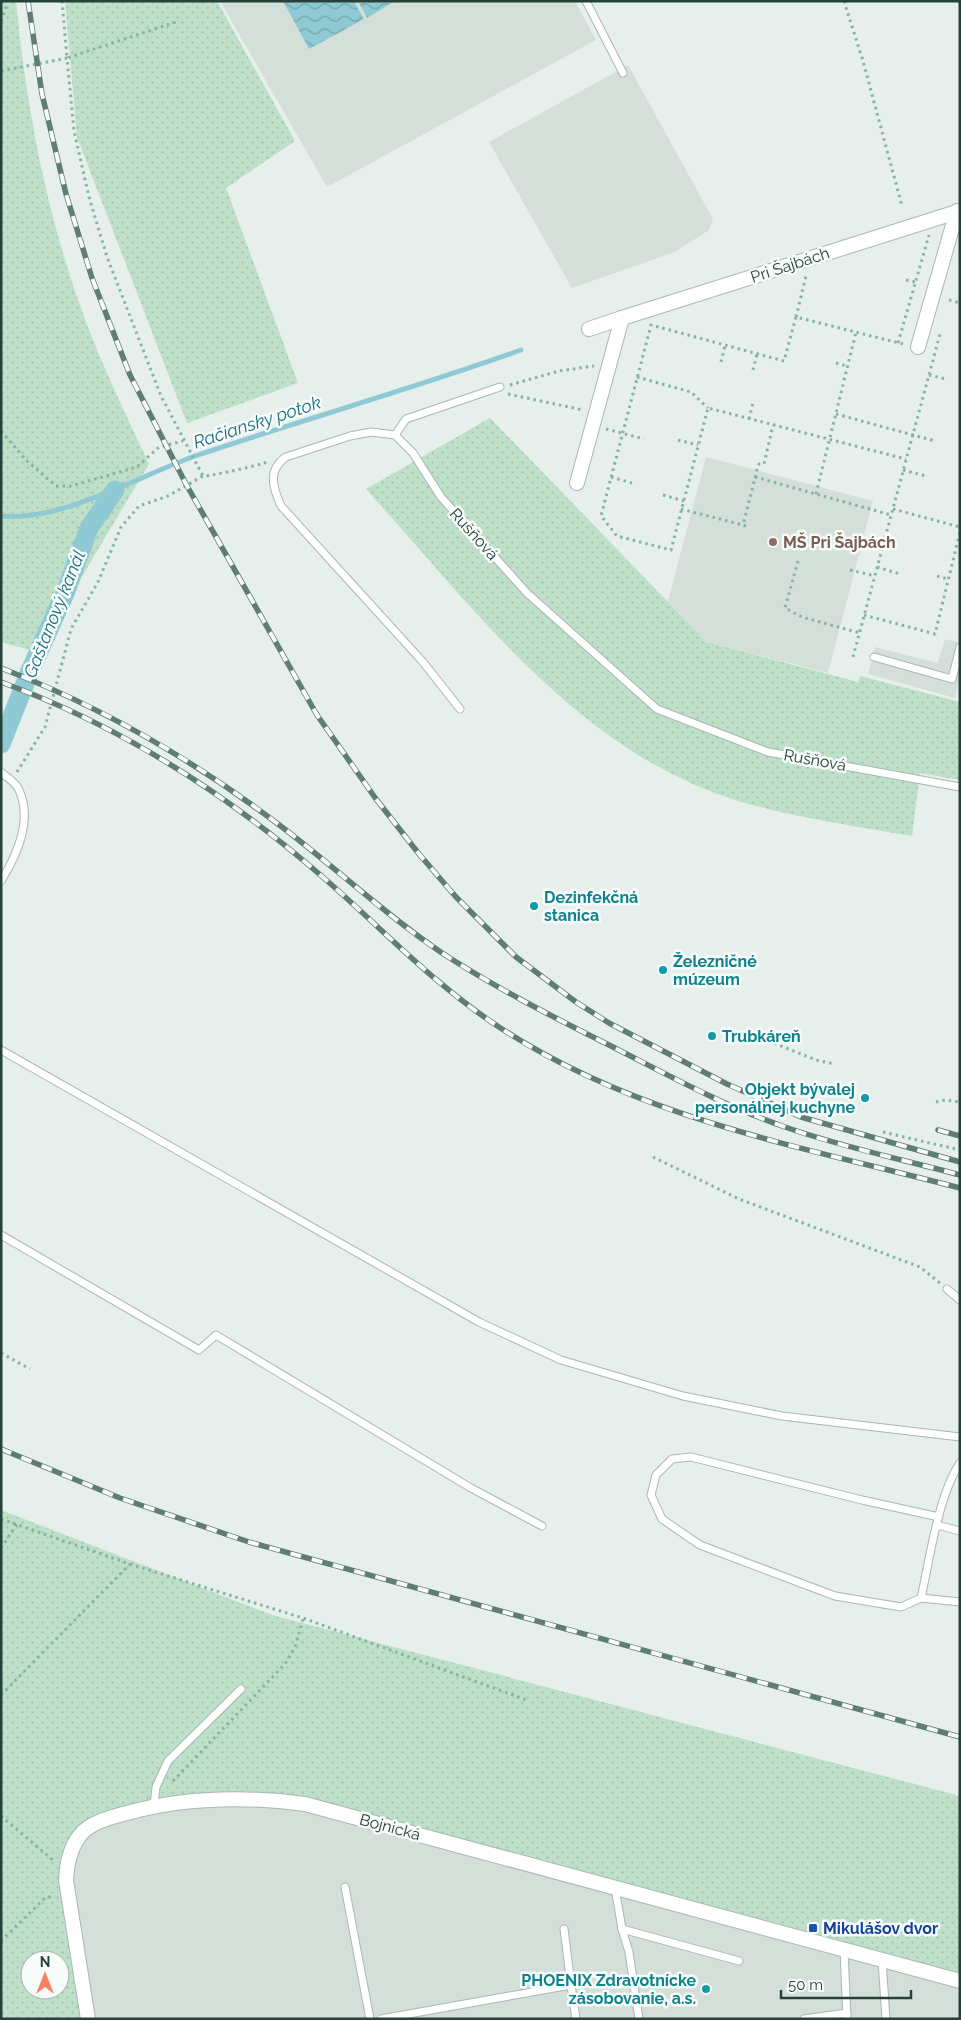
<svg xmlns="http://www.w3.org/2000/svg" width="961" height="2020" font-family="Raleway,sans-serif">
  <style>
    .built { fill: #d4dfda }
    .green { fill: url(#green-dots); fill-rule: evenodd }
    .water { fill: url(#water-waves) }
    .lines { fill: none; stroke-linecap: round; stroke-linejoin: round }
    .stream { stroke: #8ec9d4; stroke-width: 5 }
    .canal { stroke: #8ec9d4; stroke-width: 19 }
    .lane-casing { stroke: #a8b8b2; stroke-width: 9 }
    .street-casing { stroke: #a8b8b2; stroke-width: 16 }
    .path { stroke: #86b3a5; stroke-width: 3; stroke-dasharray: 2.5 4; stroke-linecap: butt }
    .lane { stroke: #fff; stroke-width: 7 }
    .street { stroke: #fff; stroke-width: 14 }
    .rail-casing { stroke: #5f7d75; stroke-width: 5.5 }
    .rail { stroke: #f7fbf9; stroke-width: 4; stroke-dasharray: 11; stroke-linecap: butt }
    .education-dot { fill: #8d6e63; stroke: #f7fbf9; stroke-width: 2 }
    .culture-dot { fill: #0f9aa8; stroke: #f7fbf9; stroke-width: 2 }
    .transit-dot { fill: #1a4fb4; stroke: #f7fbf9; stroke-width: 2 }
    .labels { text-anchor: middle; dominant-baseline: central; stroke-width: 5; stroke-linejoin: round; paint-order: stroke }
    .street-label { font-size: 16px; fill: #24423a; stroke: #f7fbf9 }
    .education-label { font-size: 16px; font-weight: bold; fill: #785e54; stroke: #f7fbf9; text-anchor: start }
    .culture-label { font-size: 16px; font-weight: bold; fill: #0d838f; stroke: #f7fbf9; text-anchor: start }
    .transit-label { font-size: 16px; font-weight: bold; fill: #164399; stroke: #f7fbf9; text-anchor: start }
    .water-label { font-size: 18px; font-style: italic; fill: #1c6f80; stroke: #f7fbf9 }
  </style>
  <defs>
    <pattern id="green-dots" width="8" height="8" patternUnits="userSpaceOnUse" patternTransform="scale(1.25)"><rect width="8" height="8" fill="#bfe0c8"/><path d="M2 2h.1M6 6h.1" fill="none" stroke="#a4c1ad" stroke-width="1.8" stroke-linecap="round"/></pattern>
    <pattern id="water-waves" width="16" height="10" patternUnits="userSpaceOnUse" patternTransform="scale(1.25)"><rect width="16" height="10" fill="#8ec9d4"/><path d="M0 5q4-4 8 0t8 0" fill="none" stroke="#74a5ad"/></pattern>
  </defs>
  <rect width="100%" height="100%" fill="#e6efeb"/>
  <g class="built">
    <path d="M220,1H575L596,40L327,187Z"/>
    <path d="M628,65L713,219L709,230L675,252L572,288L489,142Z"/>
    <path d="M706,457L873,501L828,673L707,642L668,601Z"/>
    <path d="M945,639L960,643V676L955,698L868,674L875,647L938,663Z"/>
    <path d="M265,1793L733,1912L960,1978V2019H88L63,1877L96,1819Z"/>
  </g>
  <g class="green">
    <path d="M1,1H16C27,117 50,232 93,340C110,382 130,423 149,464L37,652L1,642Z"/>
    <path d="M65,1H217L295,141L226,188L298,383L187,423L77,137Z"/>
    <path d="M490,418L707,642L858,682L860,676L960,702V780L920,773L912,836C844,824 765,814 702,788C560,728 467,600 366,489Z"/>
    <path d="M1,1510L272,1615L960,1796V1978L733,1912L265,1793L96,1819L63,1877L85,2019H1ZM30,1960H60V1990H30Z"/>
  </g>
  <g class="water">
    <path d="M283,1H354L364,19L309,49Z"/>
    <path d="M358,1H395L367,18Z"/>
  </g>
  <g class="lines">
    <path class="stream" d="M1,516C62,522 140,475 198,455C305,419 415,388 521,350"/>
    <path class="canal" d="M1,744L30,671L66,591L89,528L115,490"/>
    <g class="lane-casing">
      <g id="lane">
        <path d="M586,1L623,73"/>
        <path d="M395,435L406,419L500,387"/>
        <path d="M874,657L952,679L960,647"/>
        <path d="M460,709L423,662L281,506C273,488 267,470 286,457L350,436L371,432L395,435L413,453L441,497L527,593L657,709L768,752L960,787"/>
        <path d="M1,772C6,777 15,782 18,788C34,819 17,855 1,881"/>
        <path d="M1,1050L479,1322L561,1360L683,1396L782,1416L960,1437"/>
        <path d="M1,1235L199,1350L216,1335L471,1488L542,1526"/>
        <path d="M947,1289L960,1300"/>
        <path d="M939,1517L862,1500L691,1457L672,1459L656,1475L651,1495L662,1519L700,1545L835,1596L901,1607L921,1598C930,1558 938,1496 960,1463"/>
        <path d="M937,1525L960,1531"/>
        <path d="M921,1598L960,1602"/>
        <path d="M154,1806L156,1787L168,1761L241,1689"/>
        <path d="M345,1887L370,2019"/>
        <path d="M615,1888L622,1929L739,1961"/>
        <path d="M564,1929L571,1985"/>
        <path d="M622,1929L629,1952L639,2019"/>
        <path d="M844,1950L847,2019"/>
        <path d="M882,1960L886,2019"/>
        <path d="M381,2019L571,1985L576,2019"/>
        <path d="M804,2019L847,2013"/>
      </g>
    </g>
    <g class="street-casing">
      <g id="street">
        <path d="M589,329L622,318"/>
        <path d="M918,347L957,211"/>
        <path d="M577,483L622,318L960,211"/>
        <path d="M88,2019L66,1880C67,1863 70,1846 82,1833C92,1822 109,1818 123,1814C183,1797 244,1796 305,1804L960,1981"/>
      </g>
    </g>
    <g class="path">
      <path d="M62,1L67,58L176,22"/>
      <path d="M844,1L863,61L902,206"/>
      <path d="M1,21L6,7L5,1"/>
      <path d="M1,71L67,58L74,131L89,197L107,257L161,396L203,476"/>
      <path d="M906,280L915,282"/>
      <path d="M949,300L960,303"/>
      <path d="M796,317L806,276"/>
      <path d="M898,343L929,235"/>
      <path d="M903,344L796,317L784,361L651,325L601,516L617,536L671,550L708,408L906,459"/>
      <path d="M721,362L725,345"/>
      <path d="M836,363L847,366"/>
      <path d="M753,370L757,354"/>
      <path d="M929,375L946,379"/>
      <path d="M637,377L691,392L708,408"/>
      <path d="M510,385L559,371L594,366"/>
      <path d="M508,394L583,410"/>
      <path d="M836,414L935,441"/>
      <path d="M749,419L753,403"/>
      <path d="M606,429L644,439"/>
      <path d="M1,431L26,460L56,486H71L137,467L159,447L183,441"/>
      <path d="M678,440L698,445"/>
      <path d="M903,470L926,476"/>
      <path d="M611,477L632,483"/>
      <path d="M755,477L891,515"/>
      <path d="M816,494L856,332"/>
      <path d="M663,495L684,501"/>
      <path d="M681,509L743,525"/>
      <path d="M893,509L960,527"/>
      <path d="M746,526L743,525L757,470L759,464H764L773,425"/>
      <path d="M798,561L785,608L802,617L860,633"/>
      <path d="M877,567L900,574"/>
      <path d="M850,570L875,576"/>
      <path d="M937,576L948,579"/>
      <path d="M864,615L935,634L960,532"/>
      <path d="M853,657L940,334"/>
      <path d="M17,772L45,727L71,629L98,582L121,527L139,506L168,496L203,476C207,477 261,465 267,462"/>
      <path d="M756,1036L816,1060L834,1064"/>
      <path d="M936,1102L945,1100L960,1102"/>
      <path d="M883,1132L960,1150"/>
      <path d="M653,1157L739,1199L920,1267L940,1283"/>
      <path d="M1,1353L30,1369"/>
      <path d="M1,1519L130,1564L303,1618L529,1701"/>
      <path d="M1,1548L17,1524"/>
      <path d="M1,1695L130,1564"/>
      <path d="M173,1781L285,1664L295,1647L303,1619"/>
      <path d="M1,1816L54,1861"/>
      <path d="M1,1941L45,1898L55,1896"/>
    </g>
    <use href="#lane" class="lane"/>
    <use href="#street" class="street"/>
    <g class="rail-casing">
      <g id="rail">
        <path d="M28,1L42,94L66,194L92,278L130,375L186,484L317,715L376,799L419,854L456,897L516,957L576,1002L609,1023L727,1084L801,1117L960,1162"/>
        <path d="M1,668C102,707 192,759 278,824C334,866 384,914 442,953C496,988 553,1017 611,1046C668,1075 724,1106 785,1127C842,1147 901,1159 960,1175"/>
        <path d="M1,682C121,726 230,796 325,879C386,932 434,985 502,1029C640,1119 803,1147 960,1188"/>
        <path d="M938,1130L960,1136"/>
        <path d="M1,1449L120,1498L249,1542L960,1737"/>
      </g>
    </g>
    <use href="#rail" class="rail"/>
  </g>
  <circle class="education-dot" cx="773" cy="542" r="5"/>
  <g class="culture-dot">
    <circle cx="534" cy="906" r="5"/>
    <circle cx="663" cy="970" r="5"/>
    <circle cx="712" cy="1036" r="5"/>
    <circle cx="865" cy="1098" r="5"/>
    <circle cx="706" cy="1989" r="5"/>
  </g>
  <rect class="transit-dot" x="808" y="1923" width="10" height="10" rx="2.5"/>
  <g class="labels">
    <g class="street-label">
      <text transform="translate(790 265) rotate(-18)">Pri Šajbách</text>
      <text transform="translate(474 534) rotate(48)">Rušňová</text>
      <text transform="translate(815 760) rotate(10)">Rušňová</text>
      <text transform="translate(390 1827) rotate(15)">Bojnická</text>
    </g>
    <g class="education-label">
      <text x="783" y="542">MŠ Pri Šajbách</text>
    </g>
    <g class="culture-label">
      <text x="544" y="897">Dezinfekčná<tspan x="544" dy="18">stanica</tspan></text>
      <text x="673" y="961">Železničné<tspan x="673" dy="18">múzeum</tspan></text>
      <text x="722" y="1036">Trubkáreň</text>
      <text x="855" y="1089" text-anchor="end">Objekt bývalej<tspan x="855" dy="18">personálnej kuchyne</tspan></text>
      <text x="696" y="1980" text-anchor="end">PHOENIX Zdravotnícke<tspan x="696" dy="18">zásobovanie, a.s.</tspan></text>
    </g>
    <g class="transit-label">
      <text x="823" y="1928">Mikulášov dvor</text>
    </g>
    <g class="water-label">
      <text transform="translate(257 422) rotate(-18)">Račiansky potok</text>
      <text transform="translate(54 614) rotate(-68)">Gaštanový kanál</text>
    </g>
  </g>
  <rect width="961" height="2020" fill="none" stroke="#24423a" stroke-width="5"/>
  <g transform="translate(45 1975)"><circle r="24" fill="#f7fbf9" stroke="#a3b1ad"/>
  <path d="M0-4L9 19L0 12L-9 19Z" fill="#f4845f"/>
  <text y="-8" font-size="14" font-weight="bold" text-anchor="middle" fill="#24423a">N</text>
  </g>
  <path d="M781 1990v8h130v-8" fill="none" stroke="#24423a" stroke-width="2.5"/>
  <text x="788" y="1990" font-size="15" fill="#24423a" stroke="#f7fbf9" stroke-width="4" paint-order="stroke">50 m</text>
</svg>
